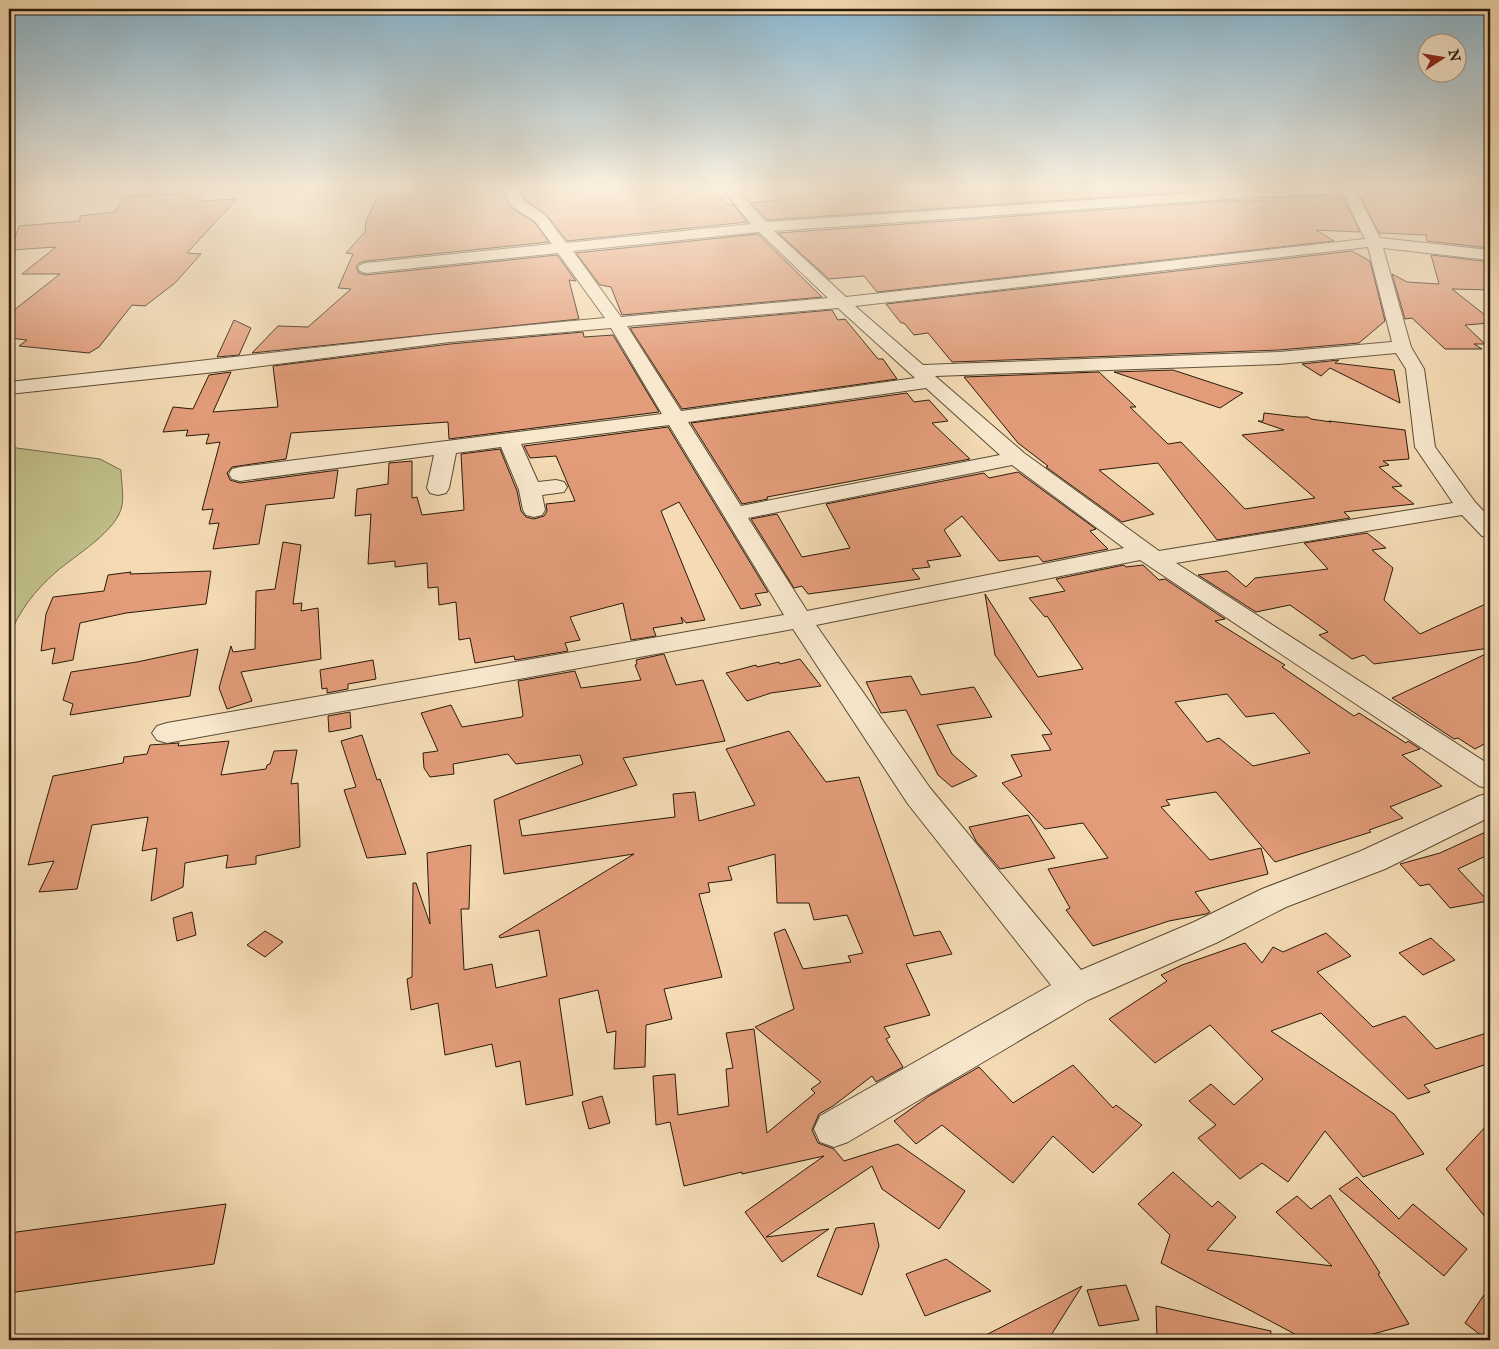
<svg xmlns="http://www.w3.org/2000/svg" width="1499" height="1349" font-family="'IM FELL English',serif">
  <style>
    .green { fill: #c0be89; stroke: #746c4a }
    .building { fill: #e39c7a; stroke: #281a0a; fill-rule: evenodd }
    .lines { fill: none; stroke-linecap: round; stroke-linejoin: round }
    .minor-casing { stroke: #5b4a34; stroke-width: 2 }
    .minor { fill: #f8e8ce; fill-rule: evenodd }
  </style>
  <rect width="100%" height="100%" fill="#f4dbb4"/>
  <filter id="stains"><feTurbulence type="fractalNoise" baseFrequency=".004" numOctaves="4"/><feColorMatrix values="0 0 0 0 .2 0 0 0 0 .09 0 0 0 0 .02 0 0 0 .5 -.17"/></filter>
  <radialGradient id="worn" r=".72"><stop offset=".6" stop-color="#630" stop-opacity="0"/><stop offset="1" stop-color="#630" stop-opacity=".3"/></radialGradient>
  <path class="green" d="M9,447L100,459L121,470C121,481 124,495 122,505C118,531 74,556 56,572C36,589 18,612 9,637Z"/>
  <g class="building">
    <path d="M182,186H203L202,201L237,199L187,253L201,254L175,283L145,306L132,305L99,347L89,353L19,346L27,340L9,338V314L60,274H22L56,247L11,250L19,226L80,221V216L114,212L126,196L181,194Z"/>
    <path d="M383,186H472L471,189L502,191L511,208L534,222L549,242L366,261L359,263L356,267L359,273L366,275L557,255L576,281L569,280L579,319L252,353L278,326L308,327L351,289L338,288L353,254L346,253L365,232L366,221Z"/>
    <path d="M528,186H572V192L710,186L728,205L733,204L747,222L567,241L546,214L525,200L520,190H528Z"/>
    <path d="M797,186H1198L1201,191L767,220L751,203L777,200L769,188Z"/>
    <path d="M1362,186L1471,188L1476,194L1477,199L1490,200V248L1427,241L1426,235L1379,233L1360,196L1367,197Z"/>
    <path d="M1336,195H1342L1360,232L1316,230L1334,241L877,292L864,276L829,279L778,233L1226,201H1275L1273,198Z"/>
    <path d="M758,234L822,297L622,315L611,287L600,285L576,253Z"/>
    <path d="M1352,251L1370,261L1385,321L1359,343L1279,350L952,362L928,333L914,335L904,323H901L886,304Z"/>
    <path d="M1431,255L1490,262V290L1452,289L1490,319V323L1465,325L1485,344H1474L1482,349H1445L1412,318L1405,319L1392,274L1407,282L1439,284Z"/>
    <path d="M832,310L838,320L845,319L878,359H883L897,379L682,409L630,328Z"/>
    <path d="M234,320L251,328L239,355L217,357Z"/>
    <path d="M583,332L584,337L613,335L659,412L449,439L448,422L291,433L286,459L232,467L227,473L230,480L240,483L338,470L334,498L266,505L259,544L213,549L219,523L209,524L213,509L202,510L220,442L206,444L209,434L186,436L188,430L163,432L173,407L193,409L209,375L231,372L213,412L278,407L273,366L450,344Z"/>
    <path d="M1339,360L1335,363L1394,370L1400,403L1330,368L1321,376L1302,364Z"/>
    <path d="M1173,370L1243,393L1220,408L1114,372Z"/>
    <path d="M1099,372L1136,407H1130L1168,444L1181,442L1245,509L1315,498L1242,435L1284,430L1258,421H1263L1264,413L1298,417H1308L1311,419L1331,422L1329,421L1405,430L1409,459L1383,461L1389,465L1379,467L1402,486L1392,487L1414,504L1344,512L1350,518L1217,540L1158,463L1099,470L1154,514L1122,522L1046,467L1048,466L1018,443L964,377Z"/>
    <path d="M907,393L914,402L929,400L948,421L932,423L970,459L767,497L768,499L742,504L691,423Z"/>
    <path d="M668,427L768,592L755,594L761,605L741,609L679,502L661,511L705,620L686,623L681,617L683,623L653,628L656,636L631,640L623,603L570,617L580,640L565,643L568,651L515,660L514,656L475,663L470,638L459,640L456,602L439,605L438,587L428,588L427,563L395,567V561L368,564L371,514L355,516L357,489L388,484L389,463L412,461V498L417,497L422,515L464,510L461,454L500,449L517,491L521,511L526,517L534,519L544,516L547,511L546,504L575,501L556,456L530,458L524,446Z"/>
    <path d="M1018,472L1096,529L1090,531L1108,549L1043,562L1038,556L999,561L962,516L944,530L961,556L927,561L930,567L912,569L920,579L808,594L802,586L794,588L751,519L777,514L802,557L850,548L826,504L984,473L989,478Z"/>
    <path d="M1367,533L1386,548L1372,550L1393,568L1384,600L1420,634L1490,602V648L1374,664L1364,655L1352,659L1319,635L1328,632L1290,605L1256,612L1198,575L1227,571L1246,587L1255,578L1328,569L1304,543Z"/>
    <path d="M283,542L301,545L293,604L302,603L301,611L318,608L321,659L241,672L252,701L227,709L219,688L231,646L233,652L255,649L256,591L275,589Z"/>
    <path d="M1124,565L1126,567L1143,565L1159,580L1165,579L1225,619L1215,621L1285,665L1282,667L1354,716L1359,713L1406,743L1408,741L1420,749L1402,755L1442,786L1390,807L1403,818L1369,830L1371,832L1275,862L1216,792L1166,800L1170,805L1161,807L1210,860L1261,848L1268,874L1195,892L1210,912L1206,914L1169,921L1093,946L1066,910L1070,908L1048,869L1108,858L1083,823L1045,829L1002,783L1022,776L1011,755L1051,750L1042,735L1052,734L995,655L985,594L1038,677L1083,669L1047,616L1045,617L1029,598L1065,591L1056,579ZM1227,694L1246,717L1274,713L1310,753L1253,766L1219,738L1207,742L1175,702Z"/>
    <path d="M211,571L206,604L126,613L80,623L73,660L52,664L55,648L41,651L46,614L53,597L104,591L108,575L131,572L130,574Z"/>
    <path d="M198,649L190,696L70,715L73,704L63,700L71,672L137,662Z"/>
    <path d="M1490,652V741L1475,749L1458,738L1454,739L1392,698Z"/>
    <path d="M664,654L676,685L703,680L725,741L623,758L637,785L519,820L522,836L675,817L673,794L695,792L699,821L755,805L726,749L789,731L826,782L859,777L914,936L940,931L952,954L906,964L930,1015L884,1027L890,1037L886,1039L903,1067L876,1082L872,1076L833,1106L819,1114L812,1130L818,1143L834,1149L844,1161L898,1144L965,1191L939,1229L882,1189L872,1166L766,1237L829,1229L782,1262L745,1212L824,1156L742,1174V1172L684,1186L670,1122L656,1125L653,1076L675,1074L678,1115L729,1106L726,1069L733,1068L726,1033L754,1029L767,1133L815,1093L811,1089L821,1082L755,1027L794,1009L774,933L785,929L803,969L851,962L848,956L863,953L847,915L814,920L809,903H777L775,854L728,867L732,880L708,883L710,892L699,894L722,977L664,989L672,1019L646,1025L645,1067L614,1069L616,1031L607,1033L598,990L559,999L573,1095L526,1105L520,1061L496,1067L492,1044L445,1055L438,1003L411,1010L407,979L412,977L413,883H416L430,924L427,853L471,845L469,909H461L464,970L492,964L496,988L547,976L539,930L500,938L499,936L634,854L504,874L494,800L583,764L580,755L516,764L508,754L453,764L454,774L430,777L424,768L423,753L438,751L421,713L451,705L462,727L522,717L523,715L518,681L575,671L581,688L641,680L635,665L637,664L636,660Z"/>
    <path d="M800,659L821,686L771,693L747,701L726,673L756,665L757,667L779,662L780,664Z"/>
    <path d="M373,660L376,679L348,684V689L327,693V688L322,689L320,670Z"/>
    <path d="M911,676L921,695L974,687L992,717L937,725L952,754L977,776L952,787L938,775L906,710L881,713L866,682Z"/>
    <path d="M350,712L351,728L329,732L328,716Z"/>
    <path d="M362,735L377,780L380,779L406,854L367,858L344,790L356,787L341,741Z"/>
    <path d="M229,741L221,775L266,769L267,765L270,764L274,751L297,750L291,784L298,783L300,847L256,856V864L226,868L228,855L185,863L183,887L151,901L157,848L142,851L148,817L92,825L77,889L39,892L54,861L28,865L53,776L123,763L124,757L147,754L150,745L179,743L178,746Z"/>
    <path d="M1028,815L1055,858L1000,869L976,841L969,827Z"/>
    <path d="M1490,830V854L1458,869L1488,901L1450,908L1429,884L1420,886L1400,864L1440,853Z"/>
    <path d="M192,912L196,935L177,941L173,918Z"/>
    <path d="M265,931L283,942L265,957L247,945Z"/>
    <path d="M1326,933L1351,956L1317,972L1373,1027L1405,1016L1436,1049L1490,1032V1063L1424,1085L1430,1092L1408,1099L1321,1013L1271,1031L1394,1114L1424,1154L1363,1177L1325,1131L1288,1182L1262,1163L1240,1179L1198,1138L1216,1125L1189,1101L1211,1084L1234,1105L1263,1079L1210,1025L1155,1063L1109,1019L1167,981L1161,975L1182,965L1245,943L1262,963L1273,947L1283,952Z"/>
    <path d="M1431,938L1455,960L1423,975L1399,953Z"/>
    <path d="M1073,1065L1113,1108L1116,1105L1142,1125L1093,1173L1053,1136L1013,1183L942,1125L916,1144L894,1121L929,1096L979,1067L1013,1103Z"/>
    <path d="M602,1096L610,1123L589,1129L582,1102Z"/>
    <path d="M1490,1122V1223L1446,1169Z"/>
    <path d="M1173,1172L1212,1207L1218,1201L1236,1217L1207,1250L1332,1266L1276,1212L1297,1196L1311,1209L1330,1195L1380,1273L1378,1274L1409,1324L1352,1340H1306L1161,1263L1170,1235L1138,1204Z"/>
    <path d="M1357,1177L1399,1219L1413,1204L1467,1249L1444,1276L1339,1189Z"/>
    <path d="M226,1204L214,1264L9,1293V1233Z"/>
    <path d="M874,1223L879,1246L862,1295L817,1276L836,1228Z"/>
    <path d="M946,1259L991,1291L925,1316L906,1274Z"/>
    <path d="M1126,1285L1139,1320L1099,1326L1087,1290Z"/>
    <path d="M1082,1286L1048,1340H976Z"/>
    <path d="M1490,1286V1340H1487L1465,1323Z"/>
    <path d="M1156,1306L1271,1331L1270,1340H1157Z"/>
  </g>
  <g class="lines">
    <g class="minor-casing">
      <path id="minor" d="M501,186H515L524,201L545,215L566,243L751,224L720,186H734L766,222L1240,190L1353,186L1380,238L1490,250V260L1383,248L1411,347L1424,369L1435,447L1475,502L1490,518V538L1482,536L1462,515L1176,563L1490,765V789L1479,786L1140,560L816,625L930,788L1081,970L1194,922L1262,889L1361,851L1479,796L1490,793V817L1385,869L1286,907L1218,942L1088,1000L848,1142L834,1147L820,1142L814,1129L820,1116L1051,985L908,804L793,629L167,743L157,740L152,733L157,726L167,723L784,615L669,425L521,444L538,482L556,480L564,482L567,487L564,492L542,495L545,510L542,515L534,517L526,515L523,510L519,490L501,447L456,453L449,488L446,493L438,495L430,493L427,488L434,455L240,481L232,479L229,474L232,469L240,467L662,414L611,328L450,342L215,372L9,394V382C208,361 406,336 605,318L558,253L366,273L360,271L358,268L360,265L366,263L552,244L535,221L513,207ZM1343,193L1365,239L846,297L774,231L1240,198ZM759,232L828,298L621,317L573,251ZM1368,247L1392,342L1279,352L923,365L855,306ZM838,308L915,378L681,411L627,326ZM1396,353L1406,369L1415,447L1453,503L1159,551L1024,453L935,376L1279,364ZM926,388L1000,455L741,506L688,422ZM1012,465L1124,548L807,611L748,518Z"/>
    </g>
    <use href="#minor" class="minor"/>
  </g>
  <linearGradient id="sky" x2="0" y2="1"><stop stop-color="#89b7d1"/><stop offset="0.5" stop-color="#faefdd"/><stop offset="1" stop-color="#faefdd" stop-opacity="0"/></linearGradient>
  <rect width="1499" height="375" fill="url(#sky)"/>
  <rect width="1499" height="1349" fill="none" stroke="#f4dbb4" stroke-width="30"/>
  <rect x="10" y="10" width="1479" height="1329" fill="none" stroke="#281a0a" stroke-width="2.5"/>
  <rect x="15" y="15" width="1469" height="1319" fill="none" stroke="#281a0a"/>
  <g transform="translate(1442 58) rotate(78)"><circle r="24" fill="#f8e8ce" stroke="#a59680"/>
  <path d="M0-4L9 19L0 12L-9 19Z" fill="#8f2418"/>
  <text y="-8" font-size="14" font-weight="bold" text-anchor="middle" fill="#281a0a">N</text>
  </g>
  <rect width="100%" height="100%" filter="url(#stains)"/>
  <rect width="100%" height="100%" fill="url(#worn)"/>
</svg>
